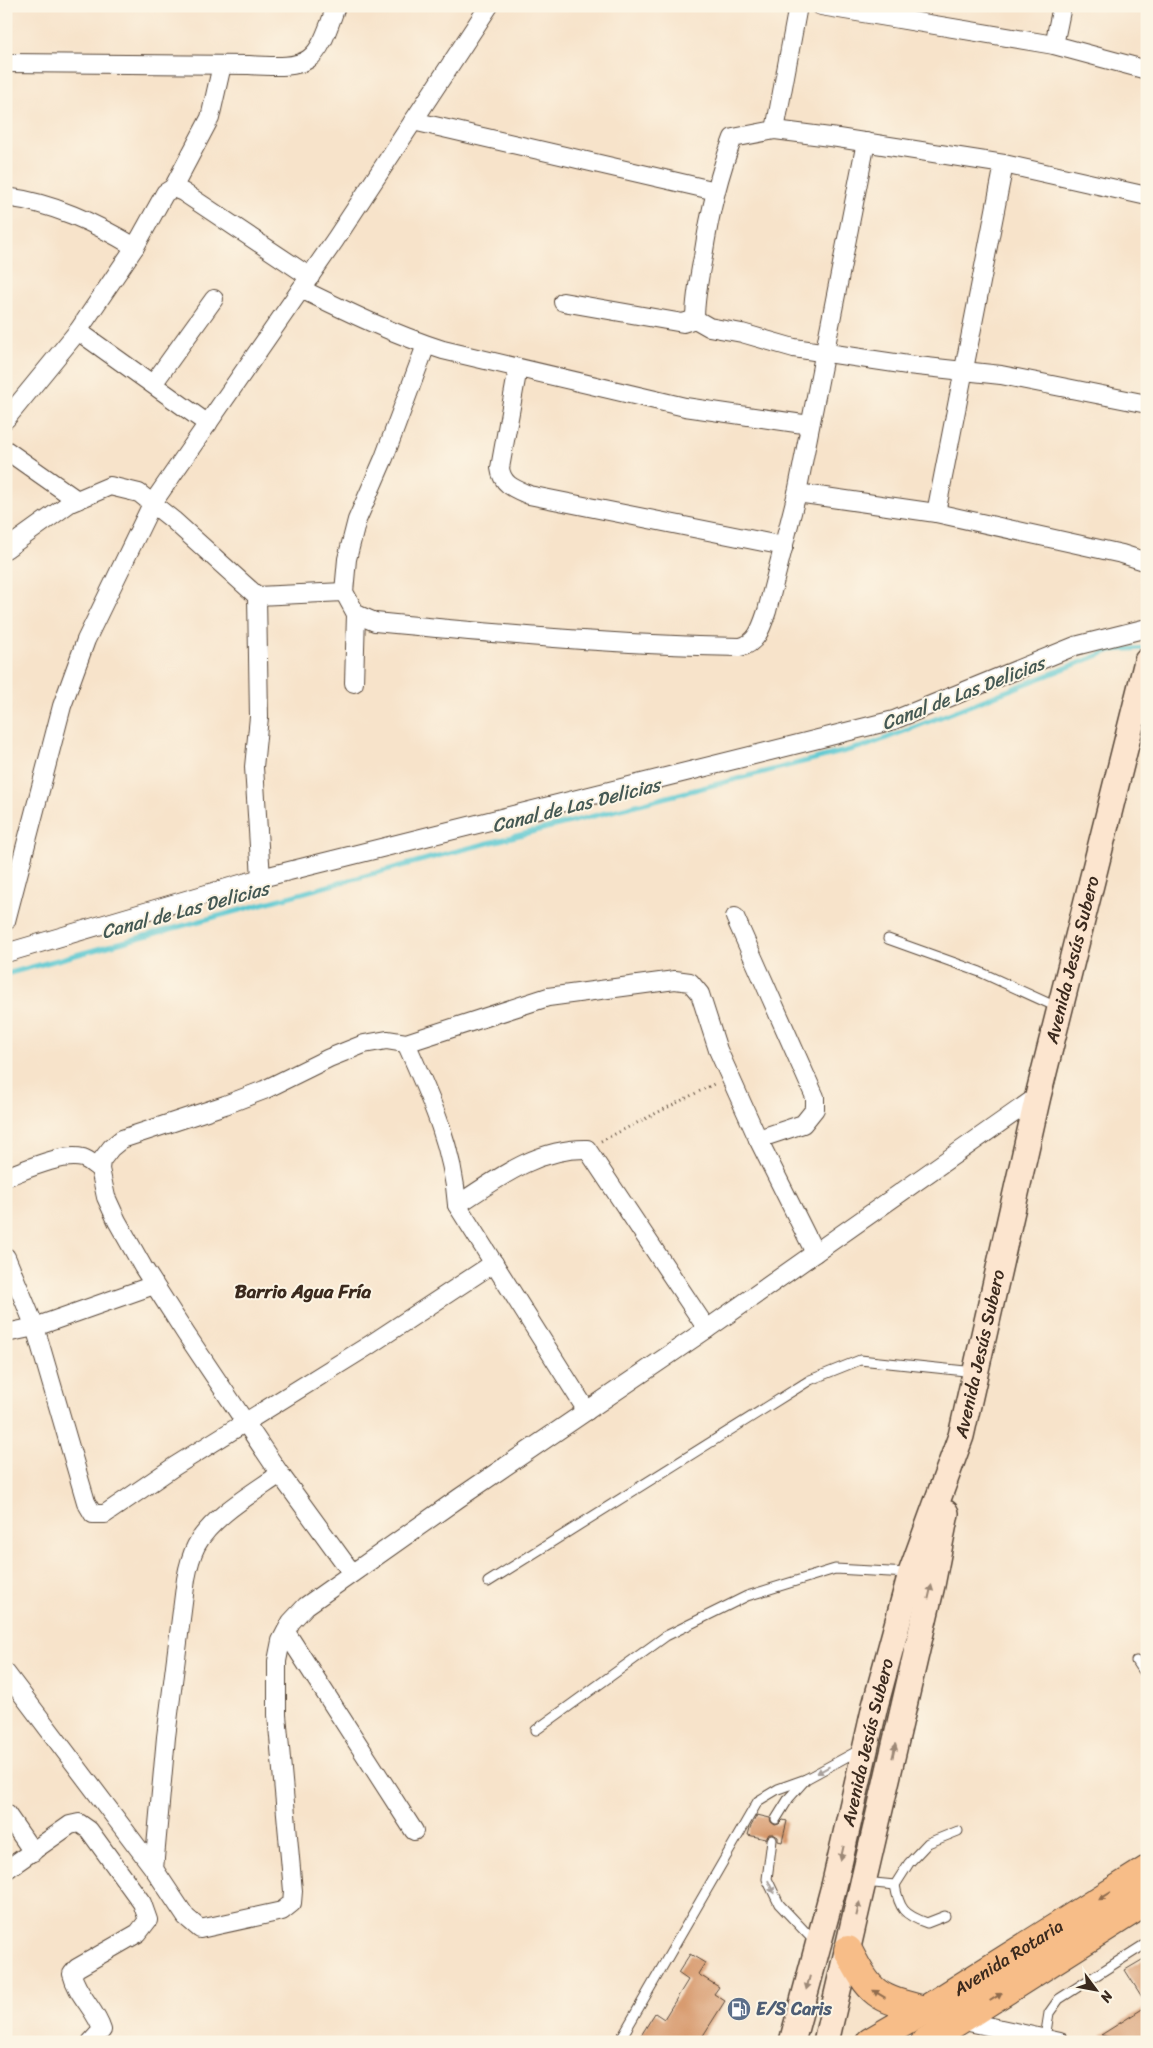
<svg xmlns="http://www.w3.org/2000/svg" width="1153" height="2048" font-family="Sriracha,sans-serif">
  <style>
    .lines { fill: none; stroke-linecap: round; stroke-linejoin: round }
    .stream { stroke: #5bc8d1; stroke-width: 5 }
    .building { fill: #d89b6f }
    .lane-casing { stroke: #574638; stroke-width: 11 }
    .street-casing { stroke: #574638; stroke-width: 20 }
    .secondary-casing { stroke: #574638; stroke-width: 28 }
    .highway-casing { stroke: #574638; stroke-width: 30 }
    .path { stroke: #574638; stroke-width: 3; stroke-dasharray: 1 4; stroke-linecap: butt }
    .lane { stroke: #fff; stroke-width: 9 }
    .street { stroke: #fff; stroke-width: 18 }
    .secondary { stroke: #fce5cf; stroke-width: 25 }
    .highway { stroke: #f7bd88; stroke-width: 28 }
    .oneway { fill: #9c8876 }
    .oneway2 { fill: #a79f9a }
    .oneway3 { fill: #906c4e }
    .labels { text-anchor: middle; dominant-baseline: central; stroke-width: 4; stroke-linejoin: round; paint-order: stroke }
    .street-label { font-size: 18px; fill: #3b2a1e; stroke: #fcf5e5 }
    .service-label { font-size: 18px; font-weight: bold; fill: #4e5e75; stroke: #fcf5e5; text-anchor: start }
    .water-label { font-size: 19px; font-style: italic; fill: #455954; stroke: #fcf5e5 }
    .neighbourhood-label { font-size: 19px; font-weight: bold; fill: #3b2a1e; stroke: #fcf5e5 }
  </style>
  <rect width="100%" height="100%" fill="#fcf5e5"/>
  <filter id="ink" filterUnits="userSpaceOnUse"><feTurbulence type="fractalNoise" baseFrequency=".02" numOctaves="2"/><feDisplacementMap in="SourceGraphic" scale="10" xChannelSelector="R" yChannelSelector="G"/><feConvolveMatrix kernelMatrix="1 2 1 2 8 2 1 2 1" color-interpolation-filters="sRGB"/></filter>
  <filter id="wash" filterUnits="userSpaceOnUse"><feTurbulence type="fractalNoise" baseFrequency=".0096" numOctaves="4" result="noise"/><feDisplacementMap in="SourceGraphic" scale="20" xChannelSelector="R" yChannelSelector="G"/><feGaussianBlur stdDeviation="1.12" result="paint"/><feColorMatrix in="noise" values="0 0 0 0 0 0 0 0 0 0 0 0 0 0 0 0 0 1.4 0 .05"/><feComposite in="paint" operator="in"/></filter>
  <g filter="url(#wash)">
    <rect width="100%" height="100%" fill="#f7e3ca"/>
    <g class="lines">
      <path class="stream" d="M6,974L434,857L869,745L1112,650L1147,648"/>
    </g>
    <g id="blocks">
      <g class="building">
        <path d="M757,1815L770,1818L771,1822L775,1825L779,1824L783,1820L787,1821L782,1842L778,1841V1837L773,1834H769L766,1839L748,1835L750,1828Z"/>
        <path d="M690,1954L705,1963L698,1974L719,1987L714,1994L725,2001L699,2042H637L655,2013L664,2019L688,1980L678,1973Z"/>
        <path d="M1147,1957V2005L1125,1970Z"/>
        <path d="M1147,2006V2042H1129L1101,2035Z"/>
      </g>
    </g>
  </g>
  <g filter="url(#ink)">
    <use href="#blocks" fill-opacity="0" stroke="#574638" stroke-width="1"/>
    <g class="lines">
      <g class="lane-casing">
        <g id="lane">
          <path d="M888,939L980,972L1059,1008"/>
          <path d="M488,1582L810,1380L860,1360L975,1372"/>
          <path d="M1136,1661L1147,1678"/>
          <path d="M536,1730L666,1636L747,1596L835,1569L908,1573"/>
          <path d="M776,1819L789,1798L806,1779L861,1749"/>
          <path d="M772,1840L767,1879L779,1904L815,1942"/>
          <path d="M864,1882L895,1885L909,1863L928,1843L958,1831"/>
          <path d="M895,1885C899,1909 904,1915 927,1923L945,1916"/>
          <path d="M1045,2038L1049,2013L1059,1999L1147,1943"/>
          <path d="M619,2042L758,1801L778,1789L806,1779"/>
        </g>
      </g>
      <g class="street-casing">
        <g id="street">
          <path d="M821,6L1054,45L1147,70"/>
          <path d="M1054,45L1062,6"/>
          <path d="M6,63L249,65C311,69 316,65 336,6"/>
          <path d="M413,121L716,191"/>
          <path d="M775,130L798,6"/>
          <path d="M173,188L183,192L310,277"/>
          <path d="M6,197C53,203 95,223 135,247"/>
          <path d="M301,289C348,312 393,334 443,350L685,407L810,425"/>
          <path d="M563,302L683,323L695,319L709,327L742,333L794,348L908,365L1001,375L1147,404"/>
          <path d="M695,319C695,298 699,278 703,257C709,217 718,176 733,138L775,130L838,138L1004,164L1147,196"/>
          <path d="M78,331L208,424"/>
          <path d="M518,368L500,468C502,485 515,489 529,495L784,546"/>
          <path d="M153,384L214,299"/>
          <path d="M6,419L78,331L135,247L165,193L173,188L210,118L222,65"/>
          <path d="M6,450L77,500"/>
          <path d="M797,493L936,513L1122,554L1147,562"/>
          <path d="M936,513L1004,164"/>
          <path d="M6,549L70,503L110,486L139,493L173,520L257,596L259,717L254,767L261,878"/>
          <path d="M257,596L344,592"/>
          <path d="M356,614L375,622C497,634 618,645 740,647C757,644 762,626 767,611L797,493L866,142"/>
          <path d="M354,683L356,614L344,592L347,559L357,520L384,458L426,345"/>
          <path d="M735,917L815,1097V1109L803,1124L758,1139"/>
          <path d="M6,921L62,706L86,640L152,504L335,240L489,6"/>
          <path d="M6,953L261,878L894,720L1075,646L1147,628"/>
          <path d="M406,1043C430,1097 453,1146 457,1205L587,1411"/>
          <path d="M6,1177C27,1169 61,1153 83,1158C89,1160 94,1165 100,1169"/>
          <path d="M457,1205C497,1179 537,1148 587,1149L707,1329"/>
          <path d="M6,1257L35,1327L86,1502L93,1514H105L175,1466L368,1346L494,1263"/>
          <path d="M6,1333L35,1327L154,1285"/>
          <path d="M352,1573L280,1474L186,1334L143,1267L117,1221L106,1197L100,1169L101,1161L111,1148L122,1139L225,1105L264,1090L329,1058L364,1044L387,1040L406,1043L548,997L675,980L690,982L700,994L718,1050L758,1139L815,1253"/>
          <path d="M286,1632L414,1831"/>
          <path d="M6,1673L154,1869L186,1917L200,1929L282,1911L292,1903L293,1891L277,1715V1661L281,1641L291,1622L306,1606L459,1498L707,1329L1038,1096"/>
          <path d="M6,1813L33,1852"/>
          <path d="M154,1869L166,1737L186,1579C188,1568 191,1556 196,1546C211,1517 253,1493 280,1474"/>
          <path d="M6,1870L70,1825L79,1823L89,1830L142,1903L148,1920L138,1933L77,1968L72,1974C77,1995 96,2010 102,2030L91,2042"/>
          <path d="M960,2020L1060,2042"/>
        </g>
      </g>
      <g class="secondary-casing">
        <g id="secondary">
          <path id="s1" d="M792,2042L834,1886L875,1706L911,1573L961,1436L1038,1096L1147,661"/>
          <path d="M826,2042L932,1585L946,1513"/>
        </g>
      </g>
      <g class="highway-casing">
        <g id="highway">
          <path d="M848,1950C871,1995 876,1998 925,2010"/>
          <path id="s2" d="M870,2042L925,2010L1147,1870"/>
          <path d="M925,2042L1147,1901"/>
        </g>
      </g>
      <path class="path" d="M601,1141L716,1083"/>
      <use href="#lane" class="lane"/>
      <use href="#street" class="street"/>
      <use href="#secondary" class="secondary"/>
      <use href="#highway" class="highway"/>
    </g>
    <defs><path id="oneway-solid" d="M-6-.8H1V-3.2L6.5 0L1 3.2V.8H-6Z" transform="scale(1.25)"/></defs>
    <g class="oneway">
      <use href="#oneway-solid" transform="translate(930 1592) rotate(-77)"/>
      <use href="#oneway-solid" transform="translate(894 1751) rotate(-77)"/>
      <use href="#oneway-solid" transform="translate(842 1853) rotate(103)"/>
      <use href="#oneway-solid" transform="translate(858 1909) rotate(-77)"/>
      <use href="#oneway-solid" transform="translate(808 1983) rotate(105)"/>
    </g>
    <g class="oneway2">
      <use href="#oneway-solid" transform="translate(823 1770) rotate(151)"/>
      <use href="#oneway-solid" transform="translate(771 1887) rotate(66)"/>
    </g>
    <g class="oneway3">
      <use href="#oneway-solid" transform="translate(1105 1896) rotate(148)"/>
      <use href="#oneway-solid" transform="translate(879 1994) rotate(-149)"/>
      <use href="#oneway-solid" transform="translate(996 1997) rotate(-32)"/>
    </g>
  </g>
  <defs>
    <g id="fuel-disc" transform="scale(1.25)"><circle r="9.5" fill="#5c6f8a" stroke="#fcf5e5"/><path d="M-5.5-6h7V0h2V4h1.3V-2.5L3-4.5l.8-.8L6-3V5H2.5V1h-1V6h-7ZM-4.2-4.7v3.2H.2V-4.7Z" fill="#fff"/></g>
  </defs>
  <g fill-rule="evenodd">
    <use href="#fuel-disc" x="739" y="2009"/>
  </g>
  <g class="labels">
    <g class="street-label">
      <text stroke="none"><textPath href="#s1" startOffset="1119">Avenida Jesús Subero</textPath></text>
      <text stroke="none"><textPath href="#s1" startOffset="714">Avenida Jesús Subero</textPath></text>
      <text stroke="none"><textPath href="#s1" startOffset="309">Avenida Jesús Subero</textPath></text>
      <text stroke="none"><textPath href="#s2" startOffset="162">Avenida Rotaria</textPath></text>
    </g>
    <g class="service-label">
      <text x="756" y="2009">E/S Caris</text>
    </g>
    <g class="water-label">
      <text transform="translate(963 693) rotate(-21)">Canal de Las Delicias</text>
      <text transform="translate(576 805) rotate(-14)">Canal de Las Delicias</text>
      <text transform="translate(185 910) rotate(-15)">Canal de Las Delicias</text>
    </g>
    <g class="neighbourhood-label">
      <text x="303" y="1291">Barrio Agua Fría</text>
    </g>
  </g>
  <rect width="1153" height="2048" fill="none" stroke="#fcf5e5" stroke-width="25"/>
  <g transform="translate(1096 1990) rotate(122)" stroke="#fcf5e5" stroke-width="4" paint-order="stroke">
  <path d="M0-4L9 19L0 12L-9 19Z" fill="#3b2a1e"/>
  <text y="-8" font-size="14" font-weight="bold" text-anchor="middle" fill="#3b2a1e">N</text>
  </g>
</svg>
